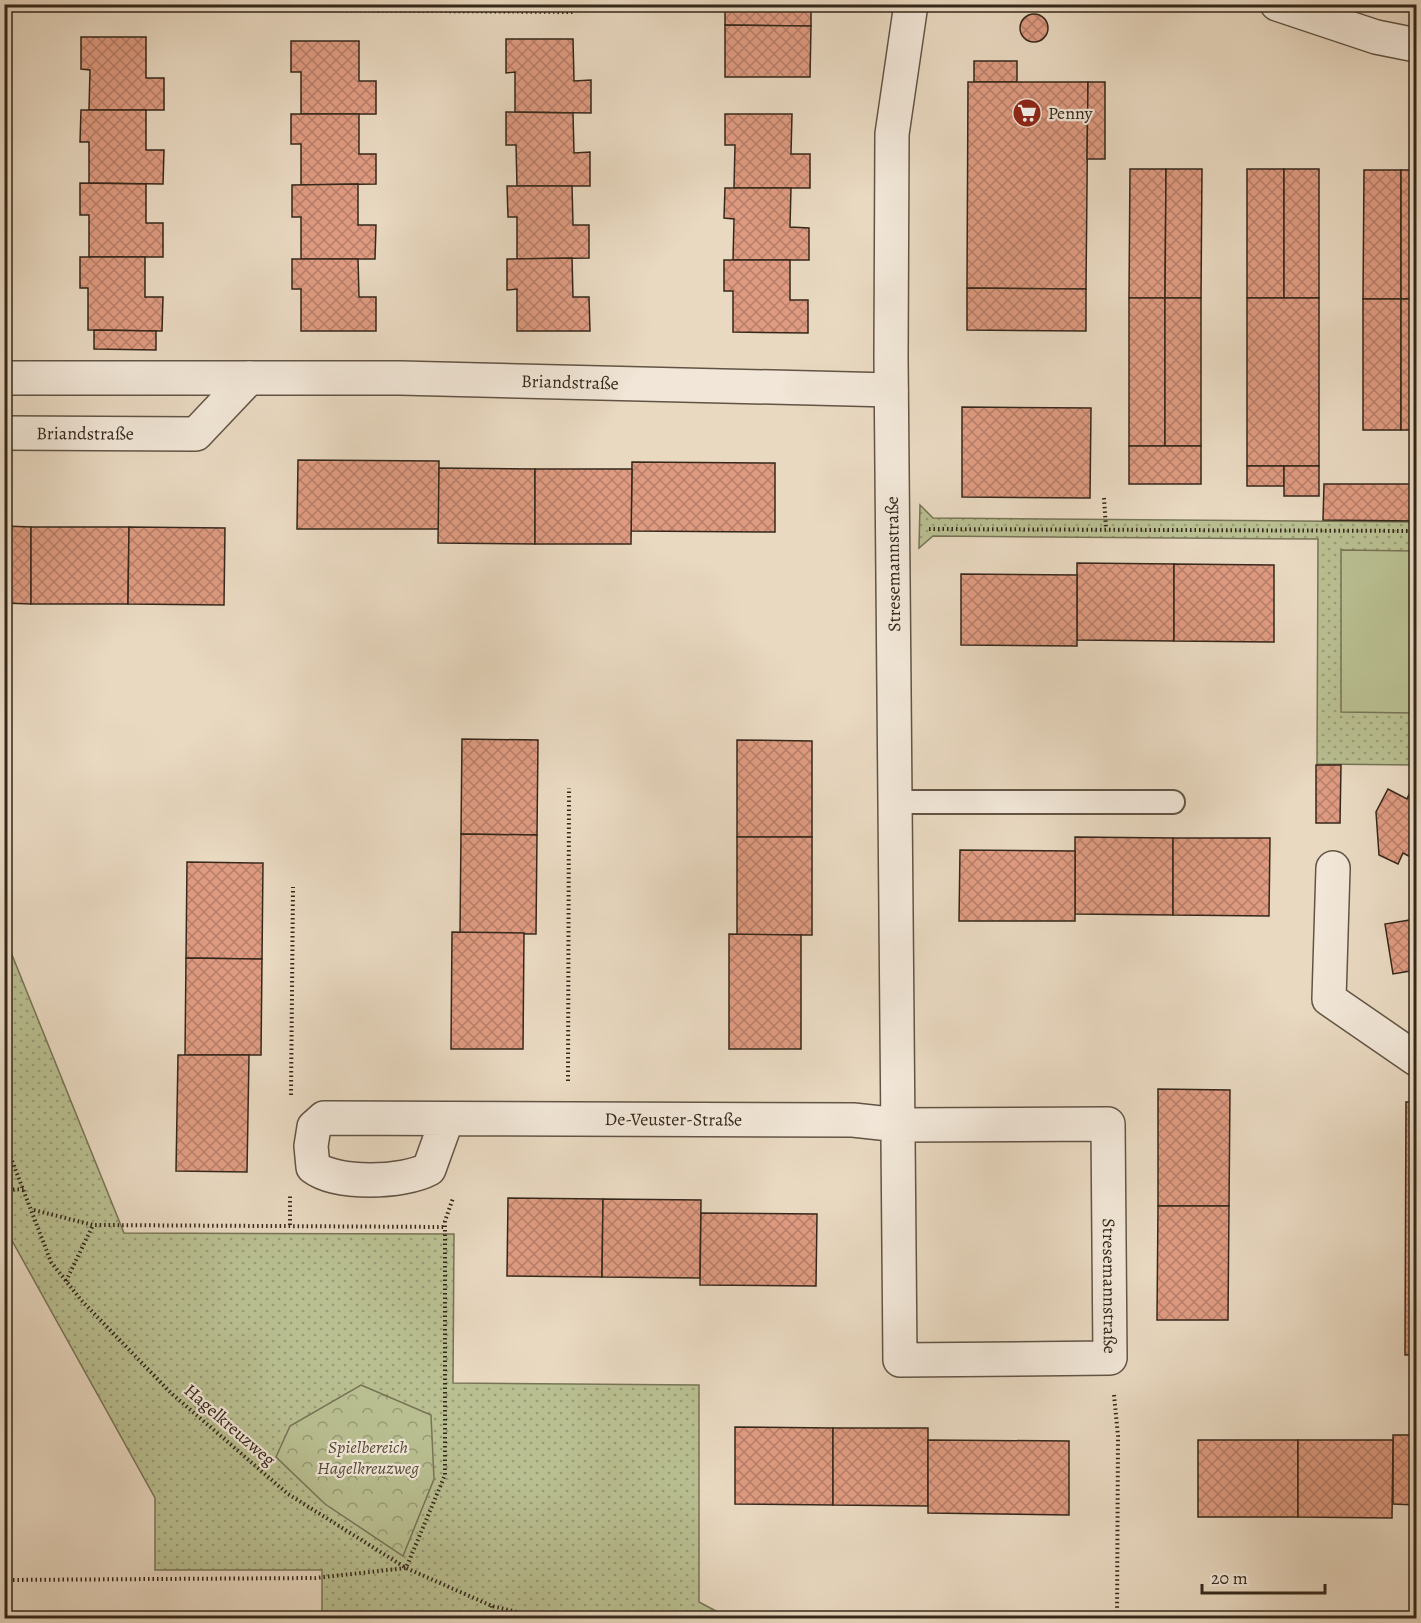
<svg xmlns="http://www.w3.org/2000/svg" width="1421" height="1623" font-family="Alegreya,serif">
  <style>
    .grass { fill: url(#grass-dots); stroke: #777456; stroke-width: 1.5 }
    .forest { fill: url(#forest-crowns); stroke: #777456; stroke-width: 1.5 }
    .pitch { fill: #b9bf91; stroke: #777456; stroke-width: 1.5 }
    .building { fill: url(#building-cross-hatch); stroke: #35281b; stroke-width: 1.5 }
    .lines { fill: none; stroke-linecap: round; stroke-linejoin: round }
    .service-casing { stroke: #625444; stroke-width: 26 }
    .minor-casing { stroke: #625444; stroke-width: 36 }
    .path { stroke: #35281b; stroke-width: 4; stroke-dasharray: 1.5 3; stroke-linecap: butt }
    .service { stroke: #f1e6d7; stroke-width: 22 }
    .minor { stroke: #f1e6d7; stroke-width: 33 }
    .labels { text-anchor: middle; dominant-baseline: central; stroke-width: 4.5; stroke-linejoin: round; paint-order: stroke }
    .poi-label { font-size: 18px; fill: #35281b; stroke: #f1e6d7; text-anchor: start }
    .street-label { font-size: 18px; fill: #35281b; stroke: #f1e6d7 }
    .park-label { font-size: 18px; font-style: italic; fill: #564e38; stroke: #f1e6d7 }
  </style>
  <defs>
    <pattern id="grass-dots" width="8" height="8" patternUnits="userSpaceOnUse" patternTransform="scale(1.5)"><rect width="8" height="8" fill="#b9bf91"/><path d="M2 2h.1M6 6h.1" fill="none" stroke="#979b76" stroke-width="1.8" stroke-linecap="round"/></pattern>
    <pattern id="forest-crowns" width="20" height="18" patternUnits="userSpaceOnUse" patternTransform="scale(1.5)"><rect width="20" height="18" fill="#b9bf91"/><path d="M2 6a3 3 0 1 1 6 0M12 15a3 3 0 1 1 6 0" fill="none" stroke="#979b76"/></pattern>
    <pattern id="building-cross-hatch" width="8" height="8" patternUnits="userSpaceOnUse" patternTransform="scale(1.5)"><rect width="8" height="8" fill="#df9b81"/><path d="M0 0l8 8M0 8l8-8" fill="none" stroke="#b67e69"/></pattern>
  </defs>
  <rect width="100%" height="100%" fill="#e9d9c1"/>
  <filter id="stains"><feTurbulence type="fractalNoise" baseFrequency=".00333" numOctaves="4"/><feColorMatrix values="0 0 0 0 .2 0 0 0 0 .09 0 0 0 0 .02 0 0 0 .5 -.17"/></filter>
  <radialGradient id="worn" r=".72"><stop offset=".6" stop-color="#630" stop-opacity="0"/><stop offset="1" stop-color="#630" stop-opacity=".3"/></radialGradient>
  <g class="grass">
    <path d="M920,505L933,518L1416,522V765L1317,764L1318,539L933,536L919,548Z"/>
    <path d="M4,935L124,1233L454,1234L453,1383L699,1385V1602L729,1618H322V1570H155V1498L5,1228Z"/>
  </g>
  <path class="forest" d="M361,1385L431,1415L434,1479L403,1556L325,1504L276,1457L290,1426Z"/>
  <path class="pitch" d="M1341,550L1416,551V713L1341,712Z"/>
  <g class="building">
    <path d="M725,4H811V26L725,25Z"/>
    <circle cx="1034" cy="28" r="14"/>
    <path d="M725,25L811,26L810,77H725Z"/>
    <path d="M81,37H146V78H164V110H89L90,70L81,69Z"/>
    <path d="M506,39H573L574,81L591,80V113L515,112V72L506,73Z"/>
    <path d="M291,41H359V81H376V114H301V72H291Z"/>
    <rect x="974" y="61" width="43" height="21"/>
    <path d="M968,82H1088L1086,289L967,288Z"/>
    <path d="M1088,82H1105V159H1087Z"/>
    <path d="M81,110H146V150H164L163,184L89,183V142H80Z"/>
    <path d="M506,112L573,113L574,153L590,152V186H517L516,145H506Z"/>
    <path d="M291,114H359V154H376V184L301,185V144H291Z"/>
    <path d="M725,114H792L791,154H810V188H734L735,145H725Z"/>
    <path d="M1130,169H1166L1165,298H1129Z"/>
    <path d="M1166,169H1202L1201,298H1165Z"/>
    <rect x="1247" y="169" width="37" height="129"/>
    <rect x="1284" y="169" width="35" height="129"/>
    <path d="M1364,170H1401V299H1363Z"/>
    <rect x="1401" y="170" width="15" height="129"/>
    <path d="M80,183L146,184V223H163V257H89V215H80Z"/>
    <path d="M358,184V225H376L375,259H301V217H292V185Z"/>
    <path d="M507,186H572L573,225H589V258L517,259V217H508Z"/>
    <path d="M725,188H791L790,227L809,228V260H733L734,219L724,218Z"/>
    <path d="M80,257H145V297H163L162,331L88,330V288H80Z"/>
    <path d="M572,258L573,297H589L590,331H517V289L507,290V259Z"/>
    <path d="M292,259H358L359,297H376V331H301V289H292Z"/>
    <path d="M724,260H790V300H808V333L733,332V291H724Z"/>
    <path d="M967,288L1086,289V331L967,330Z"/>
    <rect x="1129" y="298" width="36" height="148"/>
    <rect x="1165" y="298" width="36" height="148"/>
    <rect x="1247" y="298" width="72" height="168"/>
    <rect x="1363" y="299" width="38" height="131"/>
    <rect x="1401" y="299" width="15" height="131"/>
    <path d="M94,330L156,331V350L94,349Z"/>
    <path d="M962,407L1091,408L1090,498L962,497Z"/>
    <rect x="1129" y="446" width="72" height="38"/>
    <path d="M298,460L439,461V529H297Z"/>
    <path d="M632,462L775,463V532L631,531Z"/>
    <rect x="1247" y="466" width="37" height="20"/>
    <rect x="1284" y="466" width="35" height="30"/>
    <path d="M439,468L535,469V544L438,543Z"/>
    <path d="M535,469H632L631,544H535Z"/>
    <path d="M1324,484H1416V521L1323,520Z"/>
    <path d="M4,526L31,527V604L4,603Z"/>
    <path d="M31,527H129L128,604H31Z"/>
    <path d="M129,527L225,528L224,605L128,604Z"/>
    <path d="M1077,563L1174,564V641L1077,640Z"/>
    <path d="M1174,564L1274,565V642L1174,641Z"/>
    <path d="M961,574L1077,575V646L961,645Z"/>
    <path d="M462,739L538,740L537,835L461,834Z"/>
    <path d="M737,740L812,741V837H737Z"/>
    <path d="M1316,765H1341L1340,823H1316Z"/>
    <path d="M1412,788H1416V860L1403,853L1398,864L1379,855L1376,812L1388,789L1407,799Z"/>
    <path d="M461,834L537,835L536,934L460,933Z"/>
    <rect x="737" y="837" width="75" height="98"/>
    <path d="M1075,837L1173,838V915L1075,914Z"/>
    <path d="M1173,838H1270L1269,916L1173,915Z"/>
    <path d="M960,850L1075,851V921H959Z"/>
    <path d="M187,862L263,863L262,959L186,958Z"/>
    <path d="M1416,919V970L1393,974L1385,924Z"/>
    <path d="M452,932L524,933L523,1049H451Z"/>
    <path d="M729,934L801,935V1049H729Z"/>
    <path d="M186,958L262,959L261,1055H185Z"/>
    <path d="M178,1055H249L247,1172L176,1171Z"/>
    <path d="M1158,1089L1230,1090L1229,1206H1158Z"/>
    <path d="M1406,1102H1416V1355H1405Z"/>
    <path d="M508,1198L603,1199L602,1277L507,1276Z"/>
    <path d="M603,1199L701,1200L700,1278L602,1277Z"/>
    <path d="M1158,1206H1229L1228,1320H1157Z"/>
    <path d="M701,1213L817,1214L816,1286L700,1285Z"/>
    <path d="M735,1427L833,1428V1505L735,1504Z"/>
    <path d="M833,1428H928V1506L833,1505Z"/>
    <path d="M1393,1435H1416V1505L1393,1504Z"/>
    <path d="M928,1440L1069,1441V1515L928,1513Z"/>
    <rect x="1198" y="1440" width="100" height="77"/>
    <path d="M1298,1440H1393L1392,1518L1298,1517Z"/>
  </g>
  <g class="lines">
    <g class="service-casing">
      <path id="service" d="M895,802H1173"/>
    </g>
    <g class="minor-casing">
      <g id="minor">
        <path d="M1277,4L1376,37L1416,45"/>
        <path id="s1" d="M4,378H400L891,390"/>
        <path id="s2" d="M4,433L196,434L249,378"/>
        <path d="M1333,868L1329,999L1416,1059"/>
        <path id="s3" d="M447,1119L429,1169C403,1183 337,1185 313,1167L311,1146L314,1127L324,1118L853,1120L899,1125L1108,1124L1110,1358L900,1360L891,357L892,134L911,4"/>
      </g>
    </g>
    <g class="path">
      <path d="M4,8L573,12"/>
      <path d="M1104,498L1106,529"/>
      <path d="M929,529L1416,531"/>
      <path d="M568,1081L569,788"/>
      <path d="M291,1095L293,887"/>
      <path d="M4,1140L51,1262L81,1300L171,1393L288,1494L406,1568L492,1606L542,1618"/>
      <path d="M4,1190L26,1189"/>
      <path d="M34,1210L93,1225L445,1227"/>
      <path d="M290,1225V1196"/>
      <path d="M66,1281L93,1225"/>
      <path d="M1114,1395L1118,1436L1117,1618"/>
      <path d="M4,1580L315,1578L406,1568L445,1475V1221L453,1198"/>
      <path d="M492,1606L493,1618"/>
    </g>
    <use href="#service" class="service"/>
    <use href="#minor" class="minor"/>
  </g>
  <defs>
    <g id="supermarket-disc" transform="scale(1.5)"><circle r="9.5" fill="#8f2418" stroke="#f1e6d7"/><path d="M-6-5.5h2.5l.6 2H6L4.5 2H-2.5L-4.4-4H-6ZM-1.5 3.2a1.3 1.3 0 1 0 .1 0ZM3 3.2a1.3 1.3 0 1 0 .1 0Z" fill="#fff"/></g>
  </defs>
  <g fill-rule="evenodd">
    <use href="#supermarket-disc" x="1027" y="113"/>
  </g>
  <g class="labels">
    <g class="poi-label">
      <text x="1048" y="113">Penny</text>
    </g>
    <g class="street-label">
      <text stroke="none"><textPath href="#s1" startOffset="566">Briandstraße</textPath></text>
      <text stroke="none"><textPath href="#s2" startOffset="81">Briandstraße</textPath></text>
      <text transform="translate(893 564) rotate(-91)">Stresemannstraße</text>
      <text stroke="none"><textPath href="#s3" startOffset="576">De-Veuster-Straße</textPath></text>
      <text stroke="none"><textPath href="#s3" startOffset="1173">Stresemannstraße</textPath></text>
      <text transform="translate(230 1425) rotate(41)">Hagelkreuzweg</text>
    </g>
    <g class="park-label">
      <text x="368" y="1447">Spielbereich<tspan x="368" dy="21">Hagelkreuzweg</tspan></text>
    </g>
  </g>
  <rect width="1421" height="1623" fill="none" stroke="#e9d9c1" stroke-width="24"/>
  <rect x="6" y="6" width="1409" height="1611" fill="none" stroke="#35281b" stroke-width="3"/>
  <rect x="12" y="12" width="1397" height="1599" fill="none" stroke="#35281b" stroke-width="1.5"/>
  <path d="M1202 1584v9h123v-9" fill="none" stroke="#35281b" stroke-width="3"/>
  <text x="1211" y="1584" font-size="18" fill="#35281b" stroke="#f1e6d7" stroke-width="4.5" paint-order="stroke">20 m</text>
  <rect width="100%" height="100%" filter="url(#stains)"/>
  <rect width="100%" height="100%" fill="url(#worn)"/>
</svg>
